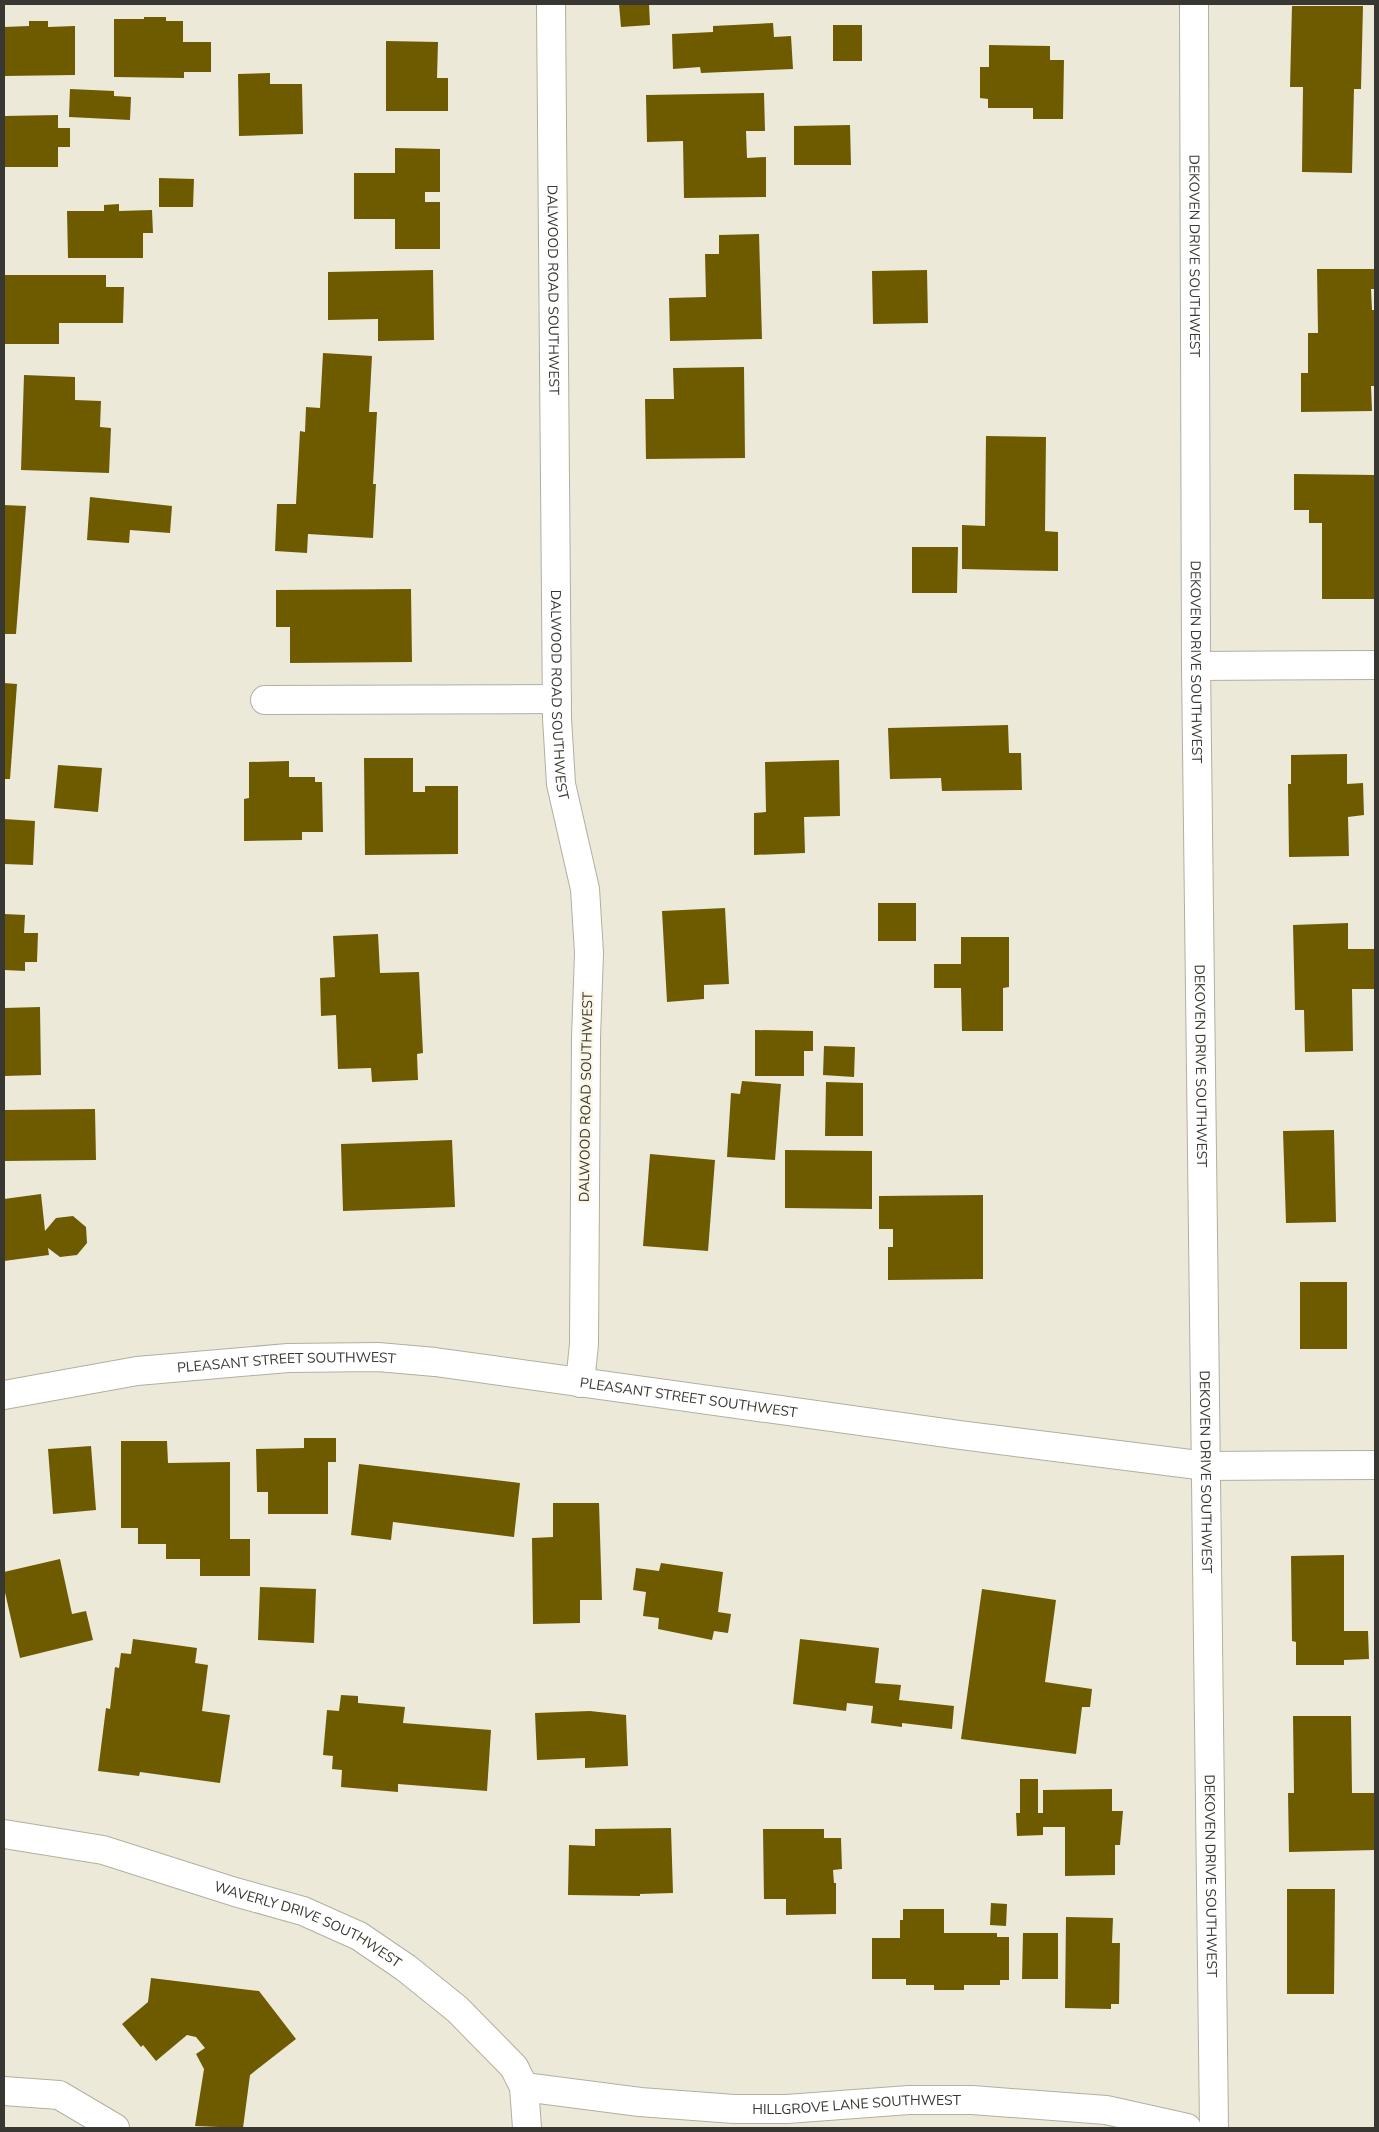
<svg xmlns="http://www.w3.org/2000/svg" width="1379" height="2132" font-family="'Nunito Sans',sans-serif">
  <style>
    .building { fill: #6e5b00 }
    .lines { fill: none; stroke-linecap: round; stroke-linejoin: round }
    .minor-casing { stroke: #b3af9f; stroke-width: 30 }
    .minor { stroke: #fff; stroke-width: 28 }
    .labels { text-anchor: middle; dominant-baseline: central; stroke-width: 5; stroke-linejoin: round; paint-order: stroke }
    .street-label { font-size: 14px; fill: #393731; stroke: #fbf6e6 }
  </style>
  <rect width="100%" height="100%" fill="#ede9d9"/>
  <g class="building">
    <path d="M619,4H649L650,25L621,27Z"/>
    <path d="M1292,6H1363L1361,89H1354L1352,173L1302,172L1303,87H1290Z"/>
    <path d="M144,17H166V21H183V42H211V72H184V78L114,77V19H144Z"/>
    <path d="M29,21H48V27L75,26V75L4,76V27L29,26Z"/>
    <path d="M773,23L774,37L791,36L793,69L701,73L700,67L673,69L672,34L713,32V26Z"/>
    <rect x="833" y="25" width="29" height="36"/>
    <path d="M386,41L438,42L437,78H448V111H386Z"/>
    <path d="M989,45L1050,46V60H1064L1063,119H1033V108H988V99L980,98V67H989Z"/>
    <path d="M270,73V84H302L303,134L239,136L238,74Z"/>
    <path d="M70,89L114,91V96L131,97L130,120L69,117Z"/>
    <path d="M764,93L765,131H746L747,158L766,157V197L684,198L683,141L647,142L646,95Z"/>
    <path d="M58,115V128H70V147H58V167H4V116Z"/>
    <path d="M850,125L851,165H794V126Z"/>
    <path d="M395,148L440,149V192H425V202H440V249H395V219H354V173H395Z"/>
    <path d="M159,178L194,179L193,207H159Z"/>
    <path d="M119,204V211L152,210L153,233H143V258H68L67,211H104V205Z"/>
    <path d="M759,234L762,339L670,341L669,298L706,297L705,254H719V235Z"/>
    <path d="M1317,269H1375V289H1371L1372,310H1375V386H1371L1372,411L1301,412V373H1308V333H1318Z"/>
    <path d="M433,270L434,340L378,341V319L328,320V272Z"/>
    <path d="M927,270L928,323L873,324L872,271Z"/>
    <path d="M4,275H106V287H124L123,323H59V344H4Z"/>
    <path d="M323,353L372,356L369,412H377L373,484H376L373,538L308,534L307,553L275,551L277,504H296L300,431L305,432L306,407L320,408Z"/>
    <path d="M744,367L745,458L646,459L645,399H674L673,368Z"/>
    <path d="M24,375L75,377V400L101,401L100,427L111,428L109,473L21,470Z"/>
    <path d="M986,436L1046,437L1045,531L1058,532V571L962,569V525L985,526Z"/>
    <path d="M1294,474L1375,475L1374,599H1322V523H1309V510H1294Z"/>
    <path d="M90,497L172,506L170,533L130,530L129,543L87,540Z"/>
    <path d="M4,505L26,506L16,634H4Z"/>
    <path d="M912,547H958L957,593H912Z"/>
    <path d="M411,589L412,662L290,663V627H276V590Z"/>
    <path d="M4,683L17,684L10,779H4Z"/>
    <path d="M1008,725L1009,753H1021L1022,790L942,791L941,778L890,779L888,728Z"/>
    <path d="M1347,754V784L1363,783L1364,815L1348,817L1349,856L1289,857L1288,784H1291V755Z"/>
    <path d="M364,758H413V792H425V786H458V854L365,855Z"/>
    <path d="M839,760L840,816L804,817L805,853L754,855V813L766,812L765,762Z"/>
    <path d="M289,761V777H315V782H322L323,832H302V840L244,841V799L249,798V762Z"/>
    <path d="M58,765L102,768L98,812L54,808Z"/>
    <path d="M4,819L35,821L33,865L4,864Z"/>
    <rect x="878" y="903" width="38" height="38"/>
    <path d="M725,908L729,984L704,985V999L667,1002L662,911Z"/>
    <path d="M4,914L25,915L24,933H38L37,962H25V971L4,970Z"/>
    <path d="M1348,923V949H1375V989H1352L1353,1051L1305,1052L1304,1010H1295L1293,925Z"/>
    <path d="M378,934L380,973L419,972L423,1053L417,1054L418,1080L372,1082L371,1068L338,1069L336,1015L321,1016L320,978L335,977L333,936Z"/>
    <path d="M961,937H1009V987L1003,988V1031H962L961,988H934V964H961Z"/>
    <path d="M40,1007L41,1075L4,1076V1008Z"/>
    <path d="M755,1030L813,1031V1051H804V1076H755Z"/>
    <path d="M824,1046L855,1047L854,1077L823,1075Z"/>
    <path d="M742,1081L781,1084L775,1160L727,1157L731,1093L740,1094Z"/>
    <path d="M826,1082L863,1083V1136H825Z"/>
    <path d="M95,1109L96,1160L4,1161V1110Z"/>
    <path d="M1334,1130L1336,1222L1286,1223L1283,1131Z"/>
    <path d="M452,1140L455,1207L343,1211L341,1144Z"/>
    <path d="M785,1150L872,1151V1209L785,1208Z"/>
    <path d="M650,1154L715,1160L708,1251L643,1246Z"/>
    <path d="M41,1194L45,1231L56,1218L73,1216L86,1227L87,1243L77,1255L60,1257L48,1248L49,1255L4,1261V1199Z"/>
    <path d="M983,1195V1279L888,1280V1247H893V1229H879V1196Z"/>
    <rect x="1300" y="1282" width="47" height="67"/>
    <path d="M304,1438H336V1462H328V1514H268V1492H257L256,1449L304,1448Z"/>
    <path d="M121,1441H167L168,1463L230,1462V1539H250V1576H200V1559H166V1544H138V1528H121Z"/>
    <path d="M91,1446L96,1510L53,1514L48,1449Z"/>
    <path d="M359,1464L520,1483L514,1537L393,1522L391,1540L351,1535Z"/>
    <path d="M553,1503H599L602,1600H580V1623L533,1624L532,1538L553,1537Z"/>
    <path d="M1344,1555V1631H1368L1369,1659L1344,1660V1665H1296V1642L1292,1641L1291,1556Z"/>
    <path d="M60,1559L72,1614L86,1611L93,1640L20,1658L4,1588V1572Z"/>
    <path d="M661,1563L723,1572L718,1612L731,1614L728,1633L714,1631L712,1640L658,1629L659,1618L643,1616L646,1592L633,1590L636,1568L659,1571Z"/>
    <path d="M260,1587L316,1589L314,1643L258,1640Z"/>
    <path d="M982,1589L1056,1600L1045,1682L1092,1689L1090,1707H1082L1076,1754L961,1739Z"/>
    <path d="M133,1639L197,1648L195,1663L208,1665L202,1711L230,1715L220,1783L140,1772L139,1776L98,1771L106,1708L110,1709L115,1667L119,1668L121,1653L131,1654Z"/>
    <path d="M800,1639L879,1648L875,1683L901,1685L899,1700L954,1706L952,1729L902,1723V1727L871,1723L873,1706L847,1703L846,1711L793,1704Z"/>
    <path d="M341,1695L358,1696V1703L405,1707L403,1723L491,1730L487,1791L398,1784V1792L341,1787L342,1770L332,1769L333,1756L323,1755L327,1710L339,1711Z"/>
    <path d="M590,1711L626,1715L628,1766L585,1768V1758L537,1760L535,1713Z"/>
    <path d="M1293,1716H1351L1352,1793H1375V1850L1289,1852L1288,1793H1294Z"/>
    <path d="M1020,1779H1038V1813H1043V1790L1112,1789V1811H1123L1120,1845H1115V1875L1065,1876V1827H1043V1835L1017,1836L1016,1813H1020Z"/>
    <path d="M671,1828L673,1893L640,1894V1896L568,1895L569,1845L595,1846V1829Z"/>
    <path d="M763,1829H824V1838H841L842,1869L833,1870L834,1883H836V1914L786,1915V1899H764Z"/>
    <path d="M1287,1889H1335L1334,1994H1287Z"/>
    <path d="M991,1903L1007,1904L1006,1926L990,1925Z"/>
    <path d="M903,1909H944V1933H997V1937H1009V1980H1000V1985H964V1990H934V1985H906V1979H872V1938H900V1920H903Z"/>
    <path d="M1066,1917L1113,1918L1112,1943H1120L1119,2004H1111V2009L1065,2008Z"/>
    <path d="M1023,1933H1058V1979H1022Z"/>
    <path d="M151,1978L259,1991L296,2039L250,2075L243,2128L195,2126L204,2069L196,2054L205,2048L196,2037L187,2035L156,2061L143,2045L141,2047L122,2024L148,2002Z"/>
  </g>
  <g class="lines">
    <g class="minor-casing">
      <g id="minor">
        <path id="s1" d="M551,4L557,718L561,784L585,889L589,953L586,1038L584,1344L580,1383"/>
        <path id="s2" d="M1194,4L1196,666L1214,2128"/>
        <path d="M1196,666L1375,665"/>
        <path d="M265,700L557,699"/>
        <path id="s3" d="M4,1395L137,1371L288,1358L378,1357L435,1362L960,1435L1206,1466L1375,1465"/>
        <path id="s4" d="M4,1834L103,1850L235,1892L303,1911L359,1936L406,1968L457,2009L514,2067L524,2087L527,2128"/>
        <path id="s5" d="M524,2087L640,2102L734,2109H787L909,2100H972L1106,2110L1187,2128"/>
        <path d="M4,2091L59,2095L115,2128"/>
      </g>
    </g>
    <use href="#minor" class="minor"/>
  </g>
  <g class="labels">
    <g class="street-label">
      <text stroke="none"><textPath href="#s2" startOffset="252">DEKOVEN DRIVE SOUTHWEST</textPath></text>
      <text stroke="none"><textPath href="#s1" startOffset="286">DALWOOD ROAD SOUTHWEST</textPath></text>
      <text stroke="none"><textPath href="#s2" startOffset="658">DEKOVEN DRIVE SOUTHWEST</textPath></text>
      <text stroke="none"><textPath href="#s1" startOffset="691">DALWOOD ROAD SOUTHWEST</textPath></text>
      <text stroke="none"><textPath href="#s2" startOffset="1062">DEKOVEN DRIVE SOUTHWEST</textPath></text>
      <text transform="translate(586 1097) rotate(-89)">DALWOOD ROAD SOUTHWEST</text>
      <text stroke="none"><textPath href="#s3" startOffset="285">PLEASANT STREET SOUTHWEST</textPath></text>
      <text stroke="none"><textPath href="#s3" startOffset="690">PLEASANT STREET SOUTHWEST</textPath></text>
      <text stroke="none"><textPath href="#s2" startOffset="1468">DEKOVEN DRIVE SOUTHWEST</textPath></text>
      <text stroke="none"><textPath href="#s2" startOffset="1872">DEKOVEN DRIVE SOUTHWEST</textPath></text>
      <text stroke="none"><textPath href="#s4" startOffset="319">WAVERLY DRIVE SOUTHWEST</textPath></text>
      <text stroke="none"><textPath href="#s5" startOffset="334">HILLGROVE LANE SOUTHWEST</textPath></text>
    </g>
  </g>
  <rect width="1379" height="2132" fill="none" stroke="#393731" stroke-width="10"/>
</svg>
